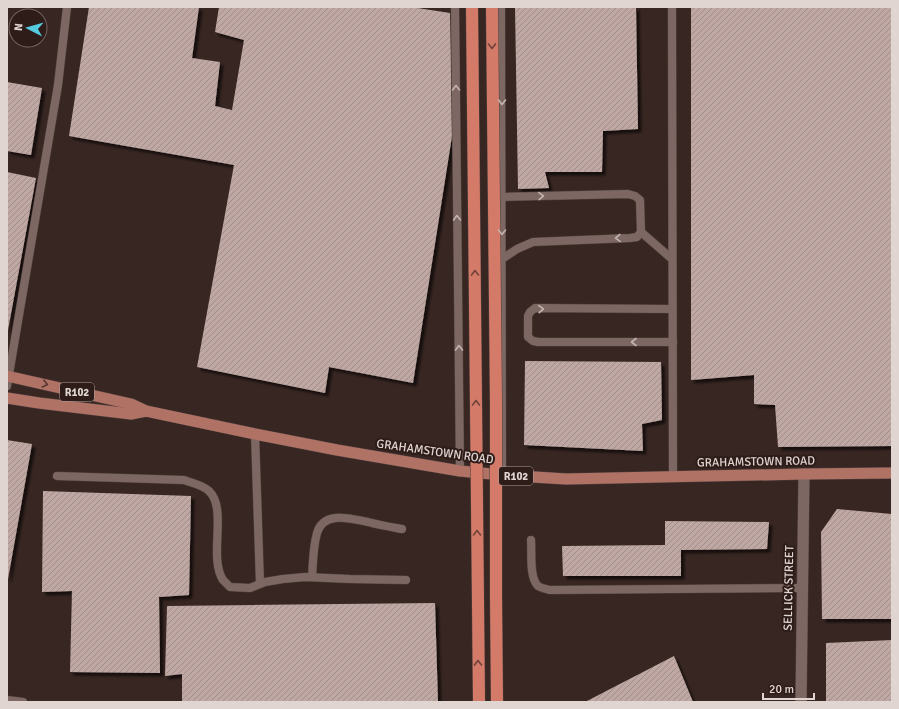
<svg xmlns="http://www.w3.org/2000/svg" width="899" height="709" font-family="Signika,sans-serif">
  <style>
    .building { fill: url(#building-hatch); filter: url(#shadow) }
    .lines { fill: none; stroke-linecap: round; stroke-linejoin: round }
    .service-casing { stroke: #51423f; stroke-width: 9 }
    .minor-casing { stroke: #51423f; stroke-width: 12 }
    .primary-casing { stroke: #51423f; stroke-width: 12 }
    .motorway-casing { stroke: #51423f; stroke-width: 13 }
    .service { stroke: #7c6762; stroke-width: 8 }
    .minor { stroke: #7c6762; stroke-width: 11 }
    .primary { stroke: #b17266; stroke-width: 11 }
    .motorway { stroke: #d47a69; stroke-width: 12 }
    .motorway-bridge-casing { stroke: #51423f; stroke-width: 13; stroke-linecap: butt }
    .motorway-bridge { stroke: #d47a69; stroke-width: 12 }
    .oneway { stroke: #704239 }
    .oneway2 { stroke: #c3b4b0 }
    .oneway3 { stroke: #553630 }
    .labels { text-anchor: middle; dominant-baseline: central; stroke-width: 4; stroke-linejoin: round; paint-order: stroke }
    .shield { fill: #2e1c19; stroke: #ab9e9a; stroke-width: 1 }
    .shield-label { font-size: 11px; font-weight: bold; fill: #e1d5d2 }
    .street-label { font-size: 12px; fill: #e1d5d2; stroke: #2e1c19 }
  </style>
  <defs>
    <pattern id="building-hatch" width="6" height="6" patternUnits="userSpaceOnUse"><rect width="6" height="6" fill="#bfa8a3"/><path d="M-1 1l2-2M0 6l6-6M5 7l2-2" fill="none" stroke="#a08e8a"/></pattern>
    <filter id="shadow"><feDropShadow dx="3.5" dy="3.5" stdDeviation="1" flood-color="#0009"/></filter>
  </defs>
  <rect width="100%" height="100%" fill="#382622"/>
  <g class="building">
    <path d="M89,7H199L192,58L220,62L215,106L232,110L244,40L215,32L219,7H411L450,13L452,136L413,383L329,367L325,393L197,367L234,165L69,136Z"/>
    <path d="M515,7H636L638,129L603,131L602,172H545L549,188L518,189Z"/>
    <path d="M691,7H892V446L778,447L775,405L754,404V375L691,380Z"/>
    <path d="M7,82L42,88L31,155L7,151Z"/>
    <path d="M7,172L36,178L8,330H7Z"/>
    <path d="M525,361L661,362L662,420L642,424L643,451L524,445Z"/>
    <path d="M7,440L32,444L8,579H7Z"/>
    <path d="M43,491L191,496L189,595L159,597L160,673L70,672L72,591L42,592Z"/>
    <path d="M837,509L892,514V619H822L821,532Z"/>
    <path d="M665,521L769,522L767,549L681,550V576H563L562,546L665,545Z"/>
    <path d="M435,603L438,702H182V674L165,676L167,606Z"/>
    <path d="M892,640V702H826V643Z"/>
    <path d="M674,656L693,702H585Z"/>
  </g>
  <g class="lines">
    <g class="service-casing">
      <g id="service">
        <path d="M455,7L460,471"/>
        <path d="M501,7C502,163 502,319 502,475"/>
        <path d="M672,7L673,477"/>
        <path d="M641,232L672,259"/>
        <path d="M502,259L517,249L533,242L630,238L637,237L641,232L640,200L635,196L628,194L502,197"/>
        <path d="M672,309L535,308L530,312L528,316V337L533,341L538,342H673"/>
        <path d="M7,386L58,85L67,7"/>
        <path d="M255,434L260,584"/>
        <path d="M57,476L184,480C192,483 203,485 209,491C228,509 208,557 223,580C225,582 228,585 230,587L250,588L265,582L283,579L305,577L350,579L406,580"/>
        <path d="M531,540C532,552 529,578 538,586C541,588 546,589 550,590L802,588"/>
        <path d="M312,577C313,563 313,547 317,533C324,510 351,519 368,522C379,525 391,527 402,529"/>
        <path d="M7,700L23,702"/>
      </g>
    </g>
    <g class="minor-casing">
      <path id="minor" d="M801,702L804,474"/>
    </g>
    <g class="primary-casing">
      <g id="primary">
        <path d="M7,376L131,404L146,411L255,434L337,450L460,471L502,475L566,479L804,474L892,473"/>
        <path d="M7,398L39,403L131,414L146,411"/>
      </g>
    </g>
    <g class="motorway-casing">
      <path id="motorway" d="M496,596L497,702"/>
    </g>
    <use href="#service" class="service"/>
    <use href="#minor" class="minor"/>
    <use href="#primary" class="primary"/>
    <use href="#motorway" class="motorway"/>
    <g class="motorway-bridge-casing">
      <g id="motorway-bridge">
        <path d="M472,7L479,702"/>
        <path d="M492,7L496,403V596"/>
      </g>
    </g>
    <use href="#motorway-bridge" class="motorway-bridge"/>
  </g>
  <defs><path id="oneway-chevron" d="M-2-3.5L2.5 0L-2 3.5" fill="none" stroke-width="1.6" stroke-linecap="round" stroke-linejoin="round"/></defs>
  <g class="oneway">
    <use href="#oneway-chevron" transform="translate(492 46) rotate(89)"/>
    <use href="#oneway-chevron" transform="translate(475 273) rotate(-91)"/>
    <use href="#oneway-chevron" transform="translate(476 403) rotate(-90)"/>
    <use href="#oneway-chevron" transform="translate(477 533) rotate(-90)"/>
    <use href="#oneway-chevron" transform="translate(478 663) rotate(-91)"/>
  </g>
  <g class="oneway2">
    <use href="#oneway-chevron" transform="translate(456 88) rotate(-91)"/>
    <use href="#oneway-chevron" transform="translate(502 102) rotate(90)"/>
    <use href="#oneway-chevron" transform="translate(541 196) rotate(-2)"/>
    <use href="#oneway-chevron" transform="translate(457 218) rotate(-91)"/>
    <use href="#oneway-chevron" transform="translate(502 232) rotate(91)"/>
    <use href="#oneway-chevron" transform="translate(618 238) rotate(178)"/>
    <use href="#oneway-chevron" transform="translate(541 309) rotate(-4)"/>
    <use href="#oneway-chevron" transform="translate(634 342) rotate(-180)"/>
    <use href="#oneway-chevron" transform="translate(459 348) rotate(-91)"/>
  </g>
  <use class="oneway3" href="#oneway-chevron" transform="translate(45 384) rotate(13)"/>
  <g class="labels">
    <g class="shield">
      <rect x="60" y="383" width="34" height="18" rx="3"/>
      <rect x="499" y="467" width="34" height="18" rx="3"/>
    </g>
    <g class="shield-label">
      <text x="77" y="392">R102</text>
      <text x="516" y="476">R102</text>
    </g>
    <g class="street-label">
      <text transform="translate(435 452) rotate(8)">GRAHAMSTOWN ROAD</text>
      <text transform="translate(756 462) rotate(-1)">GRAHAMSTOWN ROAD</text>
      <text transform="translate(789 588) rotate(-89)">SELLICK STREET</text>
    </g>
  </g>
  <rect width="899" height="709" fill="none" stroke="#e1d5d2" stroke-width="16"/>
  <g transform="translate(28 28) rotate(276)"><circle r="19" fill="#2e1c19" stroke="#766663"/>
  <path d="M0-3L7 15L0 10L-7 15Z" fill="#55cadf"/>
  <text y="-6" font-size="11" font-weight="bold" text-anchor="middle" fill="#e1d5d2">N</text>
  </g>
  <path d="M763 693v6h51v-6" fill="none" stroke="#e1d5d2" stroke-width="2"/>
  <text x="769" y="693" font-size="12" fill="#e1d5d2" stroke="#2e1c19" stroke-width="3" paint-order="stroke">20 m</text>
</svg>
